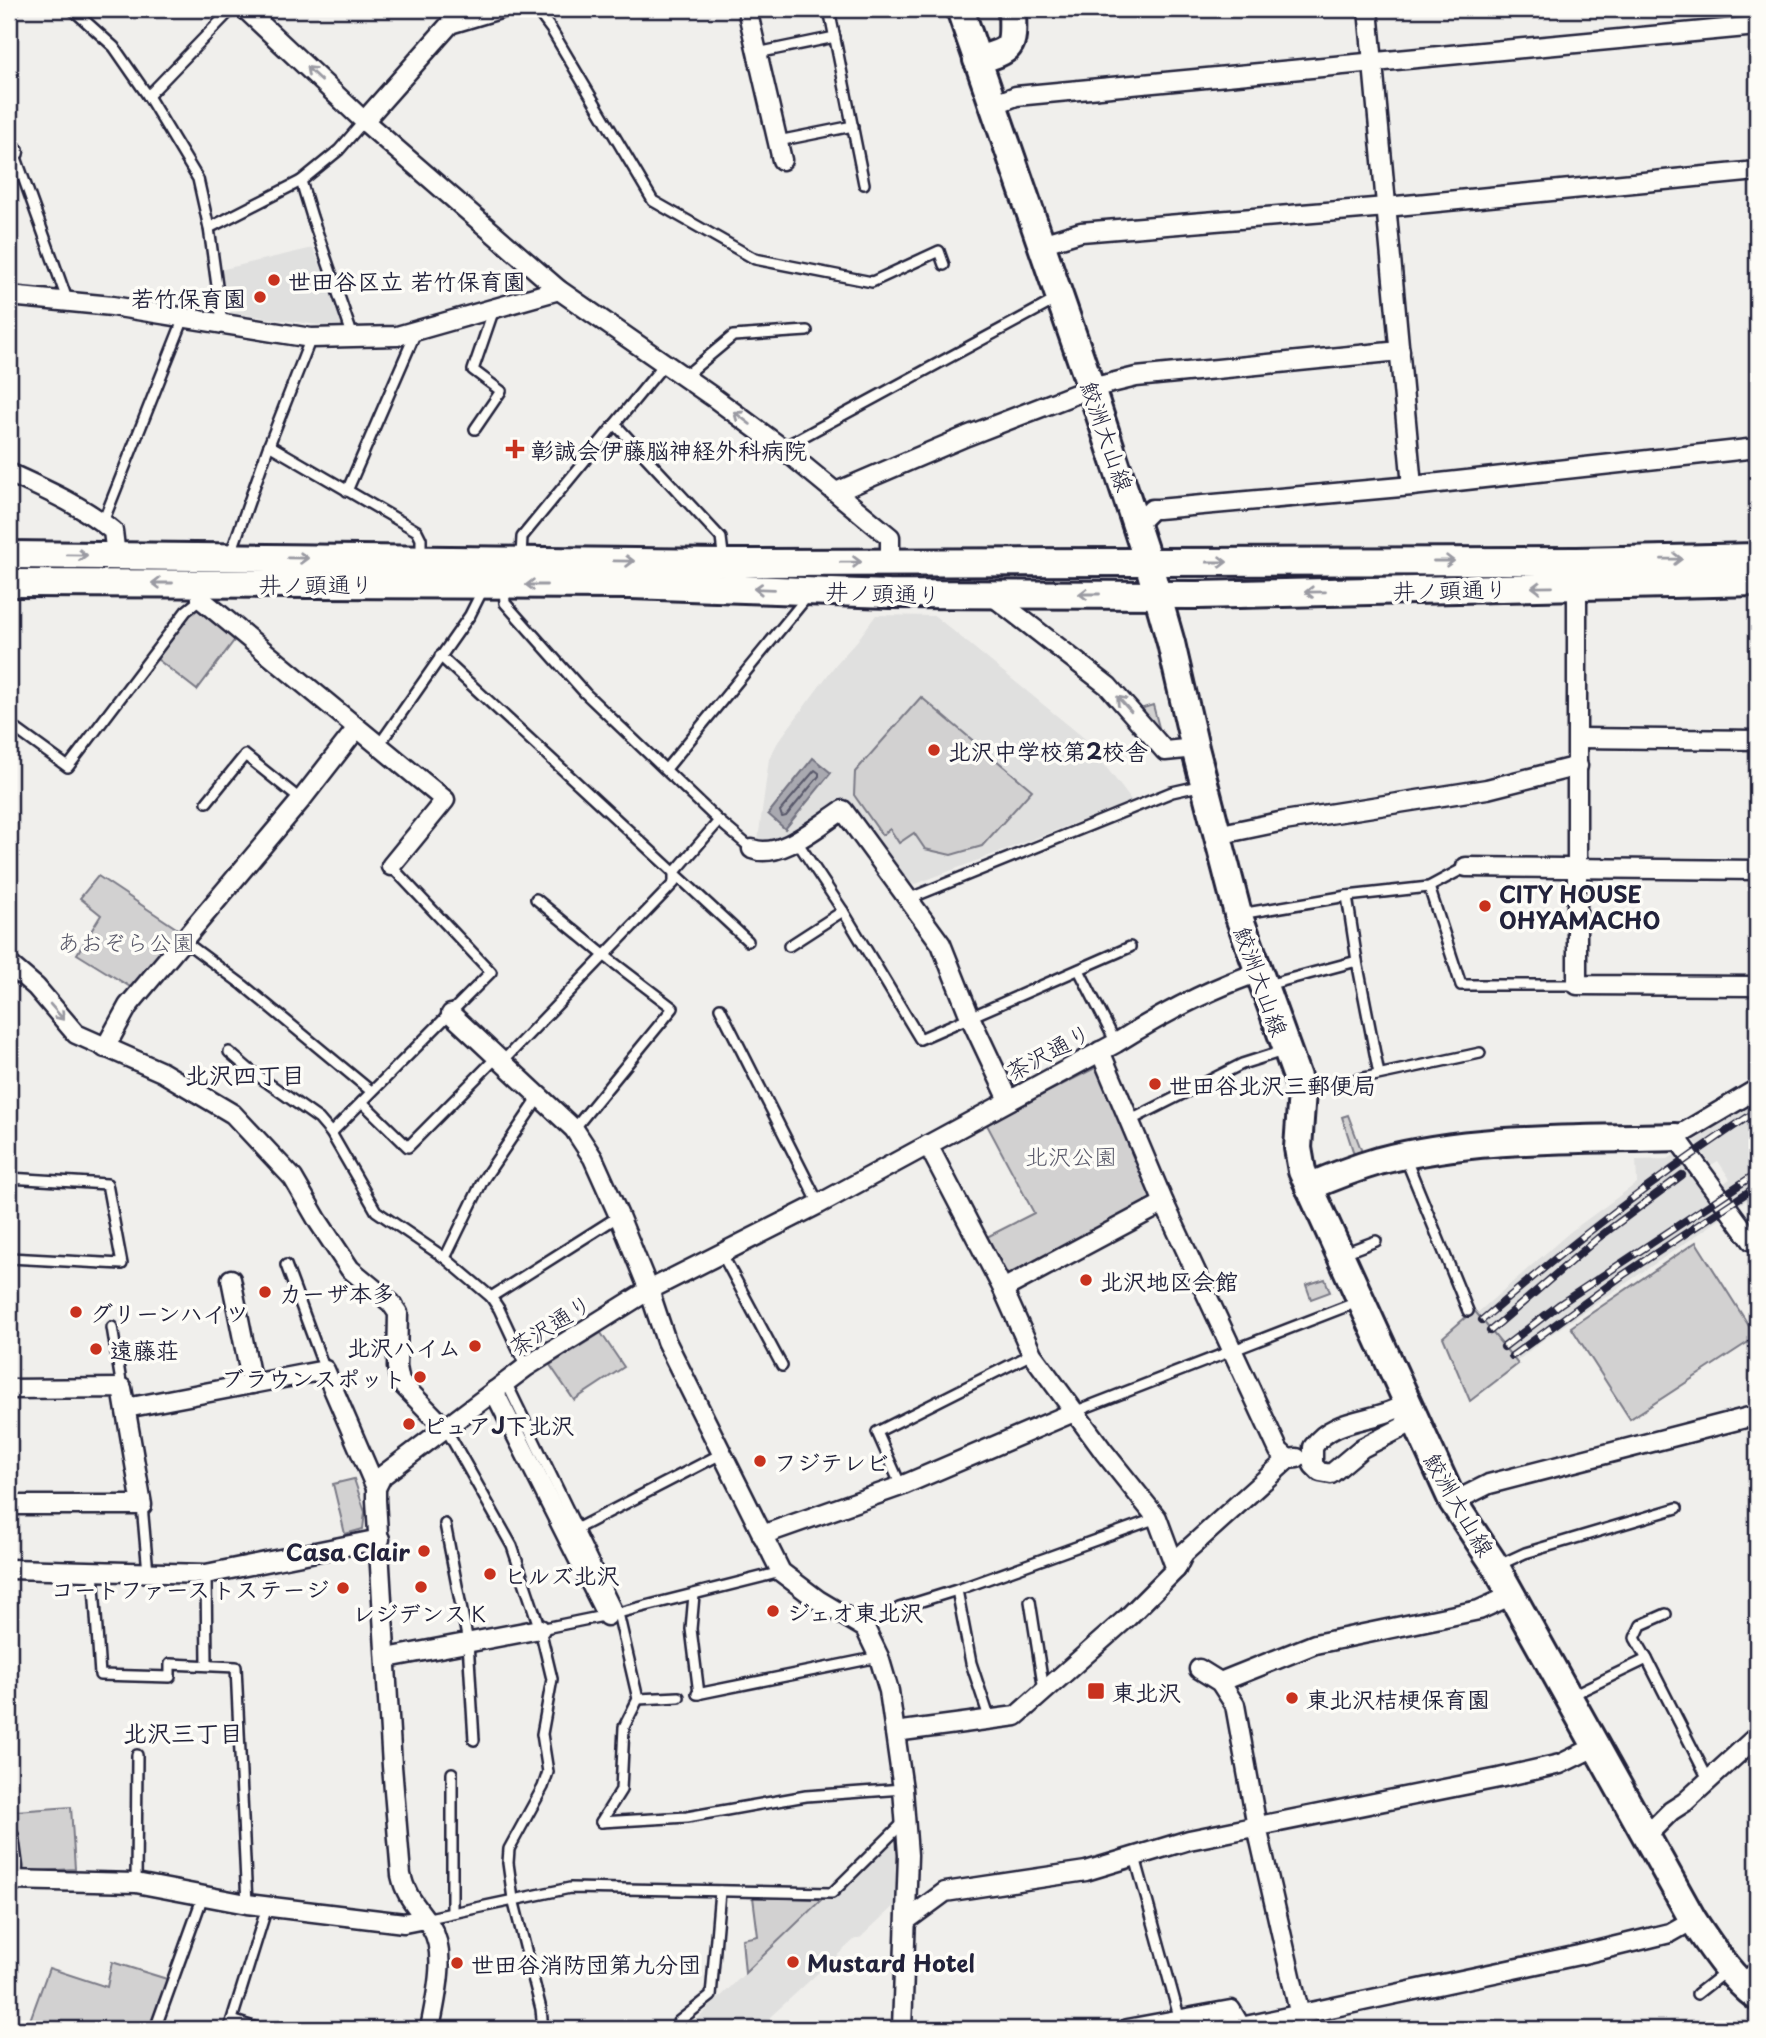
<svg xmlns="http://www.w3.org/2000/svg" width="1766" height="2038" font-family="'Playpen Sans','Klee One',sans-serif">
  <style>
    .built { fill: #e0e0df }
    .green { fill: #d2d1d1; stroke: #7a7a86; stroke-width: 2 }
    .water { fill: #a9a9b0; stroke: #737381; stroke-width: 2 }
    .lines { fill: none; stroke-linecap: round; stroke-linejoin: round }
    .shore { stroke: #58586a; stroke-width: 2 }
    .lane-casing { stroke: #22223b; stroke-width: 14 }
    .street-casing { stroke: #22223b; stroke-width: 23 }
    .secondary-casing { stroke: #22223b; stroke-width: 32 }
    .lane { stroke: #fdfcf7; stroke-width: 9 }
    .street { stroke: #fdfcf7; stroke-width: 18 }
    .secondary { stroke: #fdfcf7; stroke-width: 26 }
    .rail-casing { stroke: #22223b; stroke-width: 8 }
    .rail { stroke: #fdfcf7; stroke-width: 5; stroke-dasharray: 16; stroke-linecap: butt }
    .oneway { stroke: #9a9aa2 }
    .poi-dot { fill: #c8321e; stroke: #fdfcf7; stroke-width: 2.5 }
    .labels { text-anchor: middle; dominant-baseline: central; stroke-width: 7; stroke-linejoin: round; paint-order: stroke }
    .poi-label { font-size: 23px; font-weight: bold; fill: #22223b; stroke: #fdfcf7; text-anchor: start }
    .street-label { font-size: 23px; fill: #22223b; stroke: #fdfcf7 }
    .park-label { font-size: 23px; fill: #575768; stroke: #fdfcf7 }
    .neighbourhood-label { font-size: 24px; font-weight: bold; fill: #22223b; stroke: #fdfcf7 }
  </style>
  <rect width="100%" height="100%" fill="#f0efec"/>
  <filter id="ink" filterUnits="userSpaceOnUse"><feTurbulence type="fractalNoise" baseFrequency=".0143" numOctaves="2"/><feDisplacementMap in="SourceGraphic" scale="14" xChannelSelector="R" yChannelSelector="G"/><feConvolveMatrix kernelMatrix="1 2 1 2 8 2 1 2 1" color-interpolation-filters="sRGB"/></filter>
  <g filter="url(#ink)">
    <g class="built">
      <path d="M313,248L347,329L231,313L220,270Z"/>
      <path d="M876,615L935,616L1084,738L1132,801L916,884L905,882L845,798L778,839L758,840L769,759L778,742L836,664L857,641Z"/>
      <path d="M1757,1097V1194L1739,1205L1724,1183L1730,1179L1718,1161L1711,1165L1695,1141L1706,1132L1703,1125Z"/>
      <path d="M1676,1154L1722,1218L1544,1339L1516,1362L1476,1314L1570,1232L1637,1183L1636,1160L1668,1159Z"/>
      <path d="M892,1843L901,1848L902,1898L859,1939H855L757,2029H687L822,1899L838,1896Z"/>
    </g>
    <g class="green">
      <path d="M197,605L239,634L197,690L157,659Z"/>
      <path d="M921,697L1032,790L982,846L951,855L925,849L914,833L899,843L890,829L882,835L854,795L855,772Z"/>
      <path d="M1153,705L1161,735L1137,710Z"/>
      <path d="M98,876L179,930L132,988L77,954L101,915L80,898Z"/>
      <path d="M1097,1067L1156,1194L1153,1202L1010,1277L1002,1276L981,1240L1034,1213L986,1123Z"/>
      <path d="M1348,1115L1362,1152L1354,1154L1342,1117Z"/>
      <path d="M1696,1242L1756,1337L1630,1419L1571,1327Z"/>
      <path d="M1325,1279L1330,1292L1311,1299L1306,1285Z"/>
      <path d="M1474,1310L1518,1364L1470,1401L1443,1337Z"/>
      <path d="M601,1333L624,1367L574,1400L550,1365Z"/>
      <path d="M354,1479L365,1512L363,1529L345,1534L333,1484Z"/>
      <path d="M71,1807L75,1869L20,1872L16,1811Z"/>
      <path d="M753,1897L822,1899L745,1973L742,1939L758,1936Z"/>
      <path d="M112,1962L170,1980L151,2029H44L29,2023L49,1968L107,1987Z"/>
    </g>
    <path class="water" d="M813,758L831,773L785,829L768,814Z"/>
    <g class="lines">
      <path class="shore" d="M815,770L819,773V776L786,816L782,817L780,811Z"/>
      <g class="lane-casing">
        <g id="lane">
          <path d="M72,9L114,47L148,96L198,179L209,228L222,322"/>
          <path d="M536,9L551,29L653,201L755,259L872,282L939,251L944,265"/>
          <path d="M829,9L864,184"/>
          <path d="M9,16L15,9"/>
          <path d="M757,53L835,37"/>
          <path d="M148,96L232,9"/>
          <path d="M9,138L68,302"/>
          <path d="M778,141L853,126"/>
          <path d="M301,181L312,217L353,337"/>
          <path d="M209,228L301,181L339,150L364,121"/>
          <path d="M685,376L733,336L807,331"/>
          <path d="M615,424L721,538L724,562"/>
          <path d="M475,429L501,391L473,370L494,309"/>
          <path d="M269,445L417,531L421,539V557"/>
          <path d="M782,448L1057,299"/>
          <path d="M347,491L416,332"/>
          <path d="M103,522L184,318"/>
          <path d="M231,553L269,445L311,338"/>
          <path d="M521,557L522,537L666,362"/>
          <path d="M504,587L505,603L585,693L719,821L752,849"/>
          <path d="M440,656L748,941"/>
          <path d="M9,724L68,767L186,611L201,599"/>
          <path d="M379,745L470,615L483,589"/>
          <path d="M666,769L807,597"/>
          <path d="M207,802L245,755L301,800"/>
          <path d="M796,840L843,911L920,1039L1130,947"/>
          <path d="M1429,887L1461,985H1577"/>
          <path d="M1347,896L1357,961L1379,1074"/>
          <path d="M536,899L605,956L673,1008L574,1129"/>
          <path d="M908,899L1172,792L1203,785"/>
          <path d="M1240,914L1347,896L1429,887L1466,867"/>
          <path d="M184,941L243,985L371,1091"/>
          <path d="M789,946L843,911"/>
          <path d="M1079,970L1116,1043"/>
          <path d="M1267,985L1357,961"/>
          <path d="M720,1008L819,1204"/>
          <path d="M229,1052L251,1071L319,1119L331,1133L376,1211L445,1258"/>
          <path d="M502,1062L674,883V873L719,821"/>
          <path d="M1303,1091L1480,1053"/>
          <path d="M362,1102L408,1147L497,1057"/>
          <path d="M1129,1121L1242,1064L1283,1051"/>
          <path d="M331,1133L491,972L391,866"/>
          <path d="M1405,1157L1468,1311"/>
          <path d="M9,1178L107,1184L122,1264L9,1258"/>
          <path d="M1344,1253L1376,1241"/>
          <path d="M722,1254L782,1366"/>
          <path d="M286,1265L325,1370"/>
          <path d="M491,1297L619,1216"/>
          <path d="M112,1327L122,1388"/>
          <path d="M526,1367L499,1309L491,1297L445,1258L483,1180L540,1096"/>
          <path d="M506,1382L618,1613L638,1699L624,1727L621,1790L601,1822"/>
          <path d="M1074,1412L1360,1301"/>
          <path d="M446,1429L512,1546L540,1629L552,1679L542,1734L548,1772L543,1787L509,1849L508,1863L513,1899L541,2009L543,2029"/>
          <path d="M901,1486L877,1432L1032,1354"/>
          <path d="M142,1505L148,1572"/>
          <path d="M445,1524L468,1642L474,1740"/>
          <path d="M578,1528L723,1453"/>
          <path d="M1499,1565L1525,1553L1677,1508"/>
          <path d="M93,1571L100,1675L170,1677V1664L236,1667L247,1904"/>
          <path d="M206,1574L207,1664"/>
          <path d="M957,1590L971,1663L990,1720"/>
          <path d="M694,1595L691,1629L699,1694"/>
          <path d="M1030,1601L1044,1691"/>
          <path d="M899,1608L957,1590L1157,1518"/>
          <path d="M540,1629L618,1613L781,1572"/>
          <path d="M1647,1659L1635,1638L1641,1625L1666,1614"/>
          <path d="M697,1694L879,1657"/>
          <path d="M1570,1696L1647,1659L1709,1781"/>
          <path d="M638,1699L679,1697"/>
          <path d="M452,1773V1912"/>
          <path d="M601,1822L687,1817L806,1796L903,1789"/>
          <path d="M1135,1857L1180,2020"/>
          <path d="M136,1883L137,1755"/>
          <path d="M9,1903L12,1880"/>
          <path d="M424,1919L570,1888L832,1893L905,1821"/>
          <path d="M1741,1979L1757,1966"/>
          <path d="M1697,1994L1726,1971"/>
          <path d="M232,2020L259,2029"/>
          <path d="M155,2029L203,1896"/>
          <path d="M229,2029L267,1907"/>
          <path d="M677,2029L678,2022L711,1996L720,1891"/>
        </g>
      </g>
      <g class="street-casing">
        <g id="street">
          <path d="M245,9L364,121L559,290L713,397L782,448L890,537V562"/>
          <path d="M747,9L782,160"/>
          <path d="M1368,9L1412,486"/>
          <path d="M993,105L1016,96L1757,26"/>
          <path d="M364,121L450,24L500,9"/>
          <path d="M9,154L14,152"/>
          <path d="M1041,244L1081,232L1386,207L1757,171"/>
          <path d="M9,296L112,306L311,338L353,337L397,336L559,290"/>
          <path d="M9,473C44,489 83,506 113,531L116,556"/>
          <path d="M836,492L967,436L1091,388L1136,377L1400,351"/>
          <path d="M1137,524L1152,509H1158L1412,486L1757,448"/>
          <path d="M1577,577V985L1757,986"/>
          <path d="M200,583L201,599L445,800L391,866"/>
          <path d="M991,595L1108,686L1165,751L1195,748"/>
          <path d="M1578,738L1757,740"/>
          <path d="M1217,835L1284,821L1487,789L1578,766"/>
          <path d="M752,849C780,860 819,825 843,810L941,944L970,1017L1009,1100"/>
          <path d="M1466,867L1757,870"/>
          <path d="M9,964L36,987L76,1034L162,1072L233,1114L293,1178L318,1221L350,1269L391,1303L398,1313L397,1367L400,1382L446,1429"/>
          <path d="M451,1014L574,1129L593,1158L619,1216L649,1290L666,1341L781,1572L818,1600L865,1628L879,1657L889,1691L903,1789L908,1855L902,2029"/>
          <path d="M105,1048L128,1006L301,800L357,728"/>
          <path d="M1100,1051L1164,1203L1279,1451L1288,1459"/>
          <path d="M1757,1089L1676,1137L1752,1241L1757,1239"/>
          <path d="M231,1279L252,1384"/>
          <path d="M1003,1289L1164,1203"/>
          <path d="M9,1389L122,1388L142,1505H9"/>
          <path d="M494,1391L607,1616"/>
          <path d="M126,1408L325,1370L376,1488"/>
          <path d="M1396,1409L1412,1412L1403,1427L1362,1448L1331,1474L1320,1472L1313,1465V1447C1332,1419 1368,1422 1396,1409Z"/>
          <path d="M1453,1502L1489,1484L1757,1415"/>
          <path d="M762,1535L901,1486L1074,1412"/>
          <path d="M9,1569L206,1574L380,1539"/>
          <path d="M1176,1569L1184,1553L1288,1459L1297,1458"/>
          <path d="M387,1658L540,1629"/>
          <path d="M1199,1669L1220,1682L1235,1705L1257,1827L1303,2029"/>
          <path d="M1220,1682L1315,1644L1479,1610L1512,1595"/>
          <path d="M895,1732L1016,1716L1128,1617L1176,1569L1157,1518L1104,1452L1032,1354L1003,1289L928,1145"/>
          <path d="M9,1837L13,1867L12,1880"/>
          <path d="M1645,1837L1671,1811L1685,1802L1757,1736"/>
          <path d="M9,1880L136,1883L247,1904L404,1923L424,1919"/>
          <path d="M907,1920L945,1892L1086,1871L1189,1840L1499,1778L1560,1764L1595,1747"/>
          <path d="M430,2029C435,2000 448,1953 431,1927C418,1907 406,1898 401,1875L392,1766L376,1500V1488L382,1476L526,1367L649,1290L819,1204L1116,1043C1162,1014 1208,989 1260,972"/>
          <path d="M1127,2029L1231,2010L1241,2027L1579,1955L1670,1933L1693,1920"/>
        </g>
      </g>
      <g class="secondary-casing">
        <g id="secondary">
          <path d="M960,9L1091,388L1148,562L1171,643L1195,748L1238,914L1302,1091L1298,1148L1302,1171L1453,1502L1496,1567L1693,1920C1711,1947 1731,1978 1757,1997"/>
          <path d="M977,60C1015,49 1013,48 1012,9"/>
          <path d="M9,555L725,563L1577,561L1757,557"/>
          <path d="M9,583L631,585L889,594L1198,595L1757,582"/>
          <path d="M1309,1187C1332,1177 1355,1168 1379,1161C1476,1136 1577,1140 1676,1137"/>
        </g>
      </g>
      <use href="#lane" class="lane"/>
      <use href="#street" class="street"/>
      <use href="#secondary" class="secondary"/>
      <g class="rail-casing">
        <g id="rail">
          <path d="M1482,1320C1569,1245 1660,1174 1757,1111"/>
          <path d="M1490,1331L1598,1238L1682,1175"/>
          <path d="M1504,1347L1560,1304L1757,1173"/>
          <path d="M1512,1356L1623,1275L1757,1186"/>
        </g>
      </g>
      <use href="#rail" class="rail"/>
    </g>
    <defs><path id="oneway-shaft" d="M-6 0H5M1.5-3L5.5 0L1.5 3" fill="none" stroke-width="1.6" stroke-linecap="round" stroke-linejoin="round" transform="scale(1.75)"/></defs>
    <g class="oneway">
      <use href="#oneway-shaft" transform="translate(314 74) rotate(-137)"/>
      <use href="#oneway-shaft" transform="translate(742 418) rotate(-143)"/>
      <use href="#oneway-shaft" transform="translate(77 555) rotate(1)"/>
      <use href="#oneway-shaft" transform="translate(298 558) rotate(1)"/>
      <use href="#oneway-shaft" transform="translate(1672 559) rotate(-1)"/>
      <use href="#oneway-shaft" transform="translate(624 561) rotate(1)"/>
      <use href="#oneway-shaft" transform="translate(1444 561)"/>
      <use href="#oneway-shaft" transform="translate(851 562) rotate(-1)"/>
      <use href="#oneway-shaft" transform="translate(1217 562)"/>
      <use href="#oneway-shaft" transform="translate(162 583) rotate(-180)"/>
      <use href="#oneway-shaft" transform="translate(536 585) rotate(-180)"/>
      <use href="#oneway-shaft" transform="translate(1542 587) rotate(179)"/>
      <use href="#oneway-shaft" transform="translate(764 589) rotate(-178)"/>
      <use href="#oneway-shaft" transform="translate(1315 592) rotate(179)"/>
      <use href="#oneway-shaft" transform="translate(1089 594) rotate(180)"/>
      <use href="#oneway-shaft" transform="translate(1124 704) rotate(-132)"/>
      <use href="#oneway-shaft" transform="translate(57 1012) rotate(49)"/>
    </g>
  </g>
  <g class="poi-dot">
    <circle cx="274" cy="280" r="7"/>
    <circle cx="260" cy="297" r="7"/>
    <path d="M511.5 438.5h7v7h7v7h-7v7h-7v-7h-7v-7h7z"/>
    <circle cx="934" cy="750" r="7"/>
    <circle cx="1485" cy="906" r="7"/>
    <circle cx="1155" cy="1084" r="7"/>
    <circle cx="1086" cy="1280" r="7"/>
    <circle cx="265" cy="1292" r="7"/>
    <circle cx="76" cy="1312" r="7"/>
    <circle cx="475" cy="1346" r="7"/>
    <circle cx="96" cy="1349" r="7"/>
    <circle cx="420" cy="1377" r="7"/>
    <circle cx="409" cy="1424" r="7"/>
    <circle cx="760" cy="1461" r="7"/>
    <circle cx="424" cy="1551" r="7"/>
    <circle cx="490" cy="1574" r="7"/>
    <circle cx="421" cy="1587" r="7"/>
    <circle cx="343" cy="1588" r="7"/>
    <circle cx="773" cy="1611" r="7"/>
    <rect x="1087" y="1682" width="18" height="18" rx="3.5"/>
    <circle cx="1292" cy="1698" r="7"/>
    <circle cx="793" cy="1962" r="7"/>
    <circle cx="457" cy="1963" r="7"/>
  </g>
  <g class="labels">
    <g class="poi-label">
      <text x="288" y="280">世田谷区立 若竹保育園</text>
      <text x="246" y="297" text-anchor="end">若竹保育園</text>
      <text x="531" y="449">彰誠会伊藤脳神経外科病院</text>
      <text x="948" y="750">北沢中学校第2校舎</text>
      <text x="1499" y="893">CITY HOUSE<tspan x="1499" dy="26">OHYAMACHO</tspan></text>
      <text x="1169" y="1084">世田谷北沢三郵便局</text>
      <text x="1100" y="1280">北沢地区会館</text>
      <text x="279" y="1292">カーザ本多</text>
      <text x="90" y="1312">グリーンハイツ</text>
      <text x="461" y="1346" text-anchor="end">北沢ハイム</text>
      <text x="110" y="1349">遠藤荘</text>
      <text x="406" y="1377" text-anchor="end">ブラウンスポット</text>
      <text x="423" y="1424">ピュアJ下北沢</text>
      <text x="774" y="1461">フジテレビ</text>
      <text x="410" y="1551" text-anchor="end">Casa Clair</text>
      <text x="504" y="1574">ヒルズ北沢</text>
      <text x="329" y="1588" text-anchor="end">コートファーストステージ</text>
      <text x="787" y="1611">ジェオ東北沢</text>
      <text x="421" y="1612" text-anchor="middle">レジデンスＫ</text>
      <text x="1112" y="1691">東北沢</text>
      <text x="1306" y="1698">東北沢桔梗保育園</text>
      <text x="807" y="1962">Mustard Hotel</text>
      <text x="471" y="1963">世田谷消防団第九分団</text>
    </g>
    <g class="street-label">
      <text transform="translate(1108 436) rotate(71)">鮫洲大山線</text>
      <text x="316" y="583">井ノ頭通り</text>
      <text transform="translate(1450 589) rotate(-1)">井ノ頭通り</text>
      <text transform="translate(883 592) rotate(2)">井ノ頭通り</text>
      <text transform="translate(1262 981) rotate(70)">鮫洲大山線</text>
      <text transform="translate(1048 1051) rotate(-28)">茶沢通り</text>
      <text transform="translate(550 1324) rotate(-32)">茶沢通り</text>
      <text transform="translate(1460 1504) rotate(60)">鮫洲大山線</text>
    </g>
    <g class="park-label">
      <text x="126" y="941">あおぞら公園</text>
      <text x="1071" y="1155">北沢公園</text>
    </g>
    <g class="neighbourhood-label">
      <text x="245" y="1074">北沢四丁目</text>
      <text x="183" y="1732">北沢三丁目</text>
    </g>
  </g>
  <rect width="1766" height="2038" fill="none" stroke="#fdfcf7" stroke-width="35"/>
  <rect x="18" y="18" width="1731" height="2003" fill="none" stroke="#22223b" stroke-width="2.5" filter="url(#ink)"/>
</svg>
